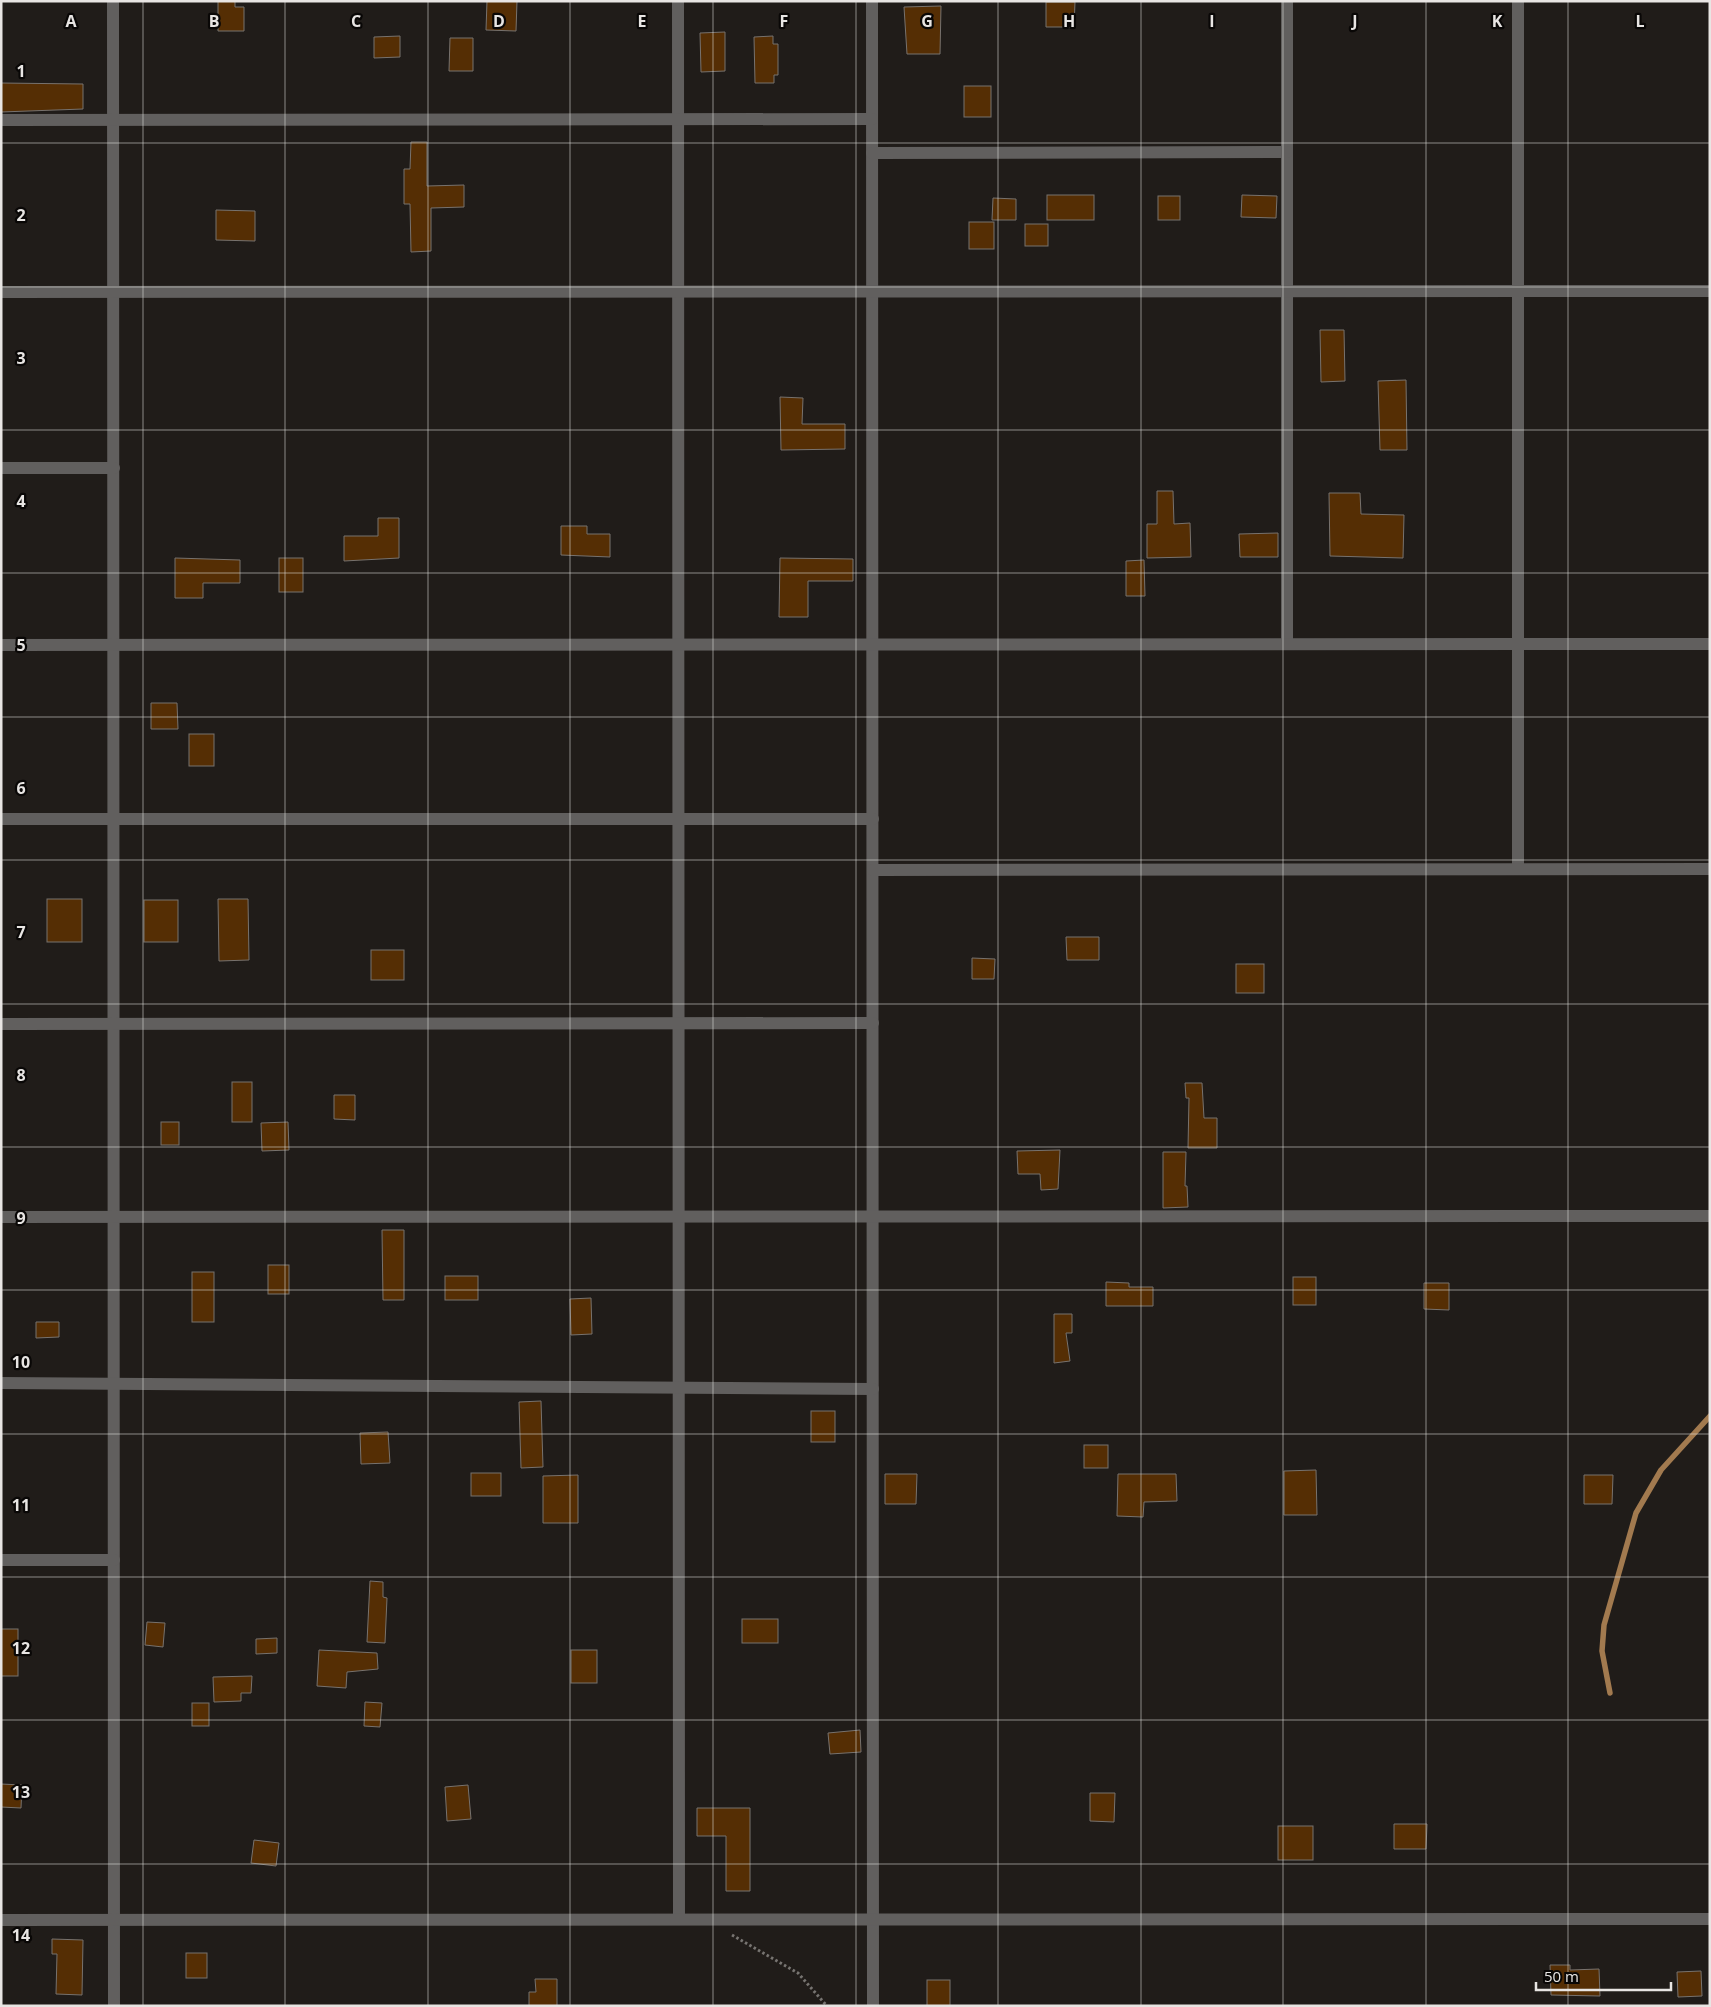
<svg xmlns="http://www.w3.org/2000/svg" width="1711" height="2007" font-family="'Open Sans',sans-serif">
  <style>
    .lines { fill: none; stroke-linecap: round; stroke-linejoin: round }
    .stream { stroke: #a27a4f; stroke-width: 5.5 }
    .building { fill: #552e04; stroke: #77726e }
    .path { stroke: #777471; stroke-width: 3; stroke-dasharray: 2.5 2.5; stroke-linecap: butt }
    .minor { stroke: #615f5e; stroke-width: 12 }
    .grid { fill: none; stroke: #e8e5e3; stroke-width: 1; stroke-opacity: 0.55 }
    .grid-label { font-size: 16px; text-anchor: middle; font-weight: bold; fill: #e8e5e3; stroke: #090706; stroke-width: 4.5; stroke-linejoin: round; paint-order: stroke }
  </style>
  <rect width="100%" height="100%" fill="#201c19"/>
  <g class="lines">
    <path class="stream" d="M1610,1693L1602,1651L1604,1625L1636,1513L1661,1470L1710,1416"/>
  </g>
  <g class="building">
    <path d="M218,1H235V7H244V31H218Z"/>
    <path d="M487,1H517L516,31L486,30Z"/>
    <path d="M1046,2H1075L1074,27H1046Z"/>
    <path d="M941,6L940,54H907L904,7Z"/>
    <path d="M725,32V71L701,72L700,33Z"/>
    <path d="M400,36V57L374,58V37Z"/>
    <path d="M773,36V44H778V75H774V83H755L754,37Z"/>
    <path d="M450,38H473V71H449Z"/>
    <path d="M1,83L83,84V109L1,112Z"/>
    <rect x="964" y="86" width="27" height="31"/>
    <path d="M411,142H427V186L464,185V207L431,208V251L411,252L410,204H404V169H410Z"/>
    <rect x="1047" y="195" width="47" height="25"/>
    <path d="M1242,195L1277,196L1276,218L1241,217Z"/>
    <rect x="1158" y="196" width="22" height="24"/>
    <path d="M993,198L1016,199V220H992Z"/>
    <path d="M216,210L255,211V241L216,240Z"/>
    <rect x="969" y="222" width="25" height="27"/>
    <rect x="1025" y="224" width="23" height="22"/>
    <path d="M1320,330H1344L1345,381L1321,382Z"/>
    <path d="M1406,380L1407,450H1380L1378,381Z"/>
    <path d="M780,397L803,398L802,424H845V449L781,450Z"/>
    <path d="M1157,491H1173L1174,524L1190,523L1191,557L1147,558V524H1157Z"/>
    <path d="M1329,493H1360L1361,514L1404,515L1403,558L1330,556Z"/>
    <path d="M378,518H399V558L344,561V536H378Z"/>
    <path d="M561,526H587V534H610V557L561,555Z"/>
    <path d="M1278,533V557H1240L1239,534Z"/>
    <path d="M175,558L240,560V583H203V598H175Z"/>
    <rect x="279" y="558" width="24" height="34"/>
    <path d="M780,558L853,559V581H808V617H779Z"/>
    <path d="M1144,560L1145,596H1126V561Z"/>
    <path d="M151,703H177L178,729H151Z"/>
    <rect x="189" y="734" width="25" height="32"/>
    <rect x="47" y="899" width="35" height="43"/>
    <path d="M218,899H248L249,960L219,961Z"/>
    <rect x="144" y="900" width="34" height="42"/>
    <path d="M1066,937H1099V960H1067Z"/>
    <rect x="371" y="950" width="33" height="30"/>
    <path d="M972,958L995,959L994,979H972Z"/>
    <rect x="1236" y="964" width="28" height="29"/>
    <rect x="232" y="1082" width="20" height="40"/>
    <path d="M1185,1083H1202L1204,1118H1217V1148H1188L1189,1098H1186Z"/>
    <path d="M334,1095H355V1120L334,1119Z"/>
    <rect x="161" y="1122" width="18" height="23"/>
    <path d="M288,1122L289,1150L262,1151L261,1123Z"/>
    <path d="M1060,1150L1058,1189L1041,1190L1040,1174H1018L1017,1151Z"/>
    <path d="M1163,1152H1186L1185,1186H1187L1188,1207L1163,1208Z"/>
    <path d="M382,1230H404V1300H383Z"/>
    <rect x="268" y="1265" width="21" height="29"/>
    <rect x="192" y="1272" width="22" height="50"/>
    <rect x="445" y="1276" width="33" height="24"/>
    <rect x="1293" y="1277" width="23" height="28"/>
    <path d="M1106,1282L1129,1283V1287H1153V1306H1106Z"/>
    <path d="M1424,1283H1449V1310L1424,1309Z"/>
    <path d="M591,1298L592,1334L571,1335L570,1299Z"/>
    <path d="M1054,1314H1072V1333H1066L1070,1361L1054,1363Z"/>
    <path d="M36,1322H59V1337L36,1338Z"/>
    <path d="M541,1401L543,1467L521,1468L519,1402Z"/>
    <rect x="811" y="1411" width="24" height="31"/>
    <path d="M388,1432L390,1463L361,1464L360,1433Z"/>
    <rect x="1084" y="1445" width="24" height="23"/>
    <path d="M1316,1470L1317,1515H1284V1471Z"/>
    <rect x="471" y="1473" width="30" height="23"/>
    <path d="M885,1474H917L916,1504H885Z"/>
    <path d="M1118,1474H1176L1177,1501L1144,1502L1143,1517L1117,1516Z"/>
    <path d="M578,1475V1523H543V1476Z"/>
    <path d="M1584,1475H1613L1612,1504H1584Z"/>
    <path d="M370,1581L383,1582V1597L387,1598L385,1643L367,1642Z"/>
    <rect x="742" y="1619" width="36" height="24"/>
    <path d="M147,1622L165,1623L163,1647L145,1645Z"/>
    <rect x="1" y="1629" width="17" height="47"/>
    <path d="M277,1638V1653L256,1654V1639Z"/>
    <path d="M319,1650L377,1653L378,1669L347,1672L346,1688L317,1686Z"/>
    <rect x="571" y="1650" width="26" height="33"/>
    <path d="M252,1676L251,1693H241V1701L214,1702L213,1677Z"/>
    <path d="M365,1702L382,1703L380,1727L364,1726Z"/>
    <rect x="192" y="1703" width="17" height="23"/>
    <path d="M860,1730L861,1752L830,1754L828,1733Z"/>
    <path d="M1,1784L22,1785L21,1808L1,1807Z"/>
    <path d="M468,1785L471,1819L447,1821L445,1787Z"/>
    <path d="M1090,1793H1115L1114,1822L1090,1821Z"/>
    <path d="M697,1808H750V1891H726V1836H697Z"/>
    <path d="M1394,1824H1427L1426,1849H1394Z"/>
    <rect x="1278" y="1826" width="35" height="34"/>
    <path d="M254,1840L279,1843L276,1866L251,1863Z"/>
    <path d="M52,1939L83,1940L82,1995L56,1994L57,1954H52Z"/>
    <rect x="186" y="1953" width="21" height="25"/>
    <path d="M1550,1965H1570V1970L1599,1969L1600,1996L1551,1995Z"/>
    <path d="M1701,1971L1702,1996L1678,1997L1677,1972Z"/>
    <path d="M535,1979H557V2006H529V1992H536Z"/>
    <rect x="927" y="1980" width="23" height="26"/>
  </g>
  <g class="lines">
    <path class="path" d="M732,1935L798,1973L827,2006"/>
    <g class="minor">
      <path d="M113,1L114,2006"/>
      <path d="M678,1L679,1919"/>
      <path d="M872,1L873,2006"/>
      <path d="M1287,1V644"/>
      <path d="M1518,1V869"/>
      <path d="M1,120L872,119"/>
      <path d="M872,153L1287,152"/>
      <path d="M1,292L1710,291"/>
      <path d="M1,468H114"/>
      <path d="M1,645L1710,644"/>
      <path d="M1,819H873"/>
      <path d="M873,870L1710,869"/>
      <path d="M1,1024L873,1023"/>
      <path d="M1,1217L1710,1216"/>
      <path d="M1,1383L873,1389"/>
      <path d="M1,1560H114"/>
      <path d="M1,1920L1710,1919"/>
    </g>
  </g>
  <path class="grid" d="M143,1V2006M285,1V2006M428,1V2006M570,1V2006M713,1V2006M856,1V2006M998,1V2006M1141,1V2006M1283,1V2006M1426,1V2006M1568,1V2006M1,143H1710M1,287H1710M1,430H1710M1,573H1710M1,717H1710M1,860H1710M1,1004H1710M1,1147H1710M1,1290H1710M1,1434H1710M1,1577H1710M1,1720H1710M1,1864H1710"/>
  <g class="grid-label">
    <text x="71" y="27">A</text>
    <text x="214" y="27">B</text>
    <text x="356" y="27">C</text>
    <text x="499" y="27">D</text>
    <text x="642" y="27">E</text>
    <text x="784" y="27">F</text>
    <text x="927" y="27">G</text>
    <text x="1069" y="27">H</text>
    <text x="1212" y="27">I</text>
    <text x="1355" y="27">J</text>
    <text x="1497" y="27">K</text>
    <text x="1640" y="27">L</text>
    <text x="21" y="77">1</text>
    <text x="21" y="221">2</text>
    <text x="21" y="364">3</text>
    <text x="21" y="507">4</text>
    <text x="21" y="651">5</text>
    <text x="21" y="794">6</text>
    <text x="21" y="938">7</text>
    <text x="21" y="1081">8</text>
    <text x="21" y="1224">9</text>
    <text x="21" y="1368">10</text>
    <text x="21" y="1511">11</text>
    <text x="21" y="1654">12</text>
    <text x="21" y="1798">13</text>
    <text x="21" y="1941">14</text>
  </g>
  <rect width="1711" height="2007" fill="none" stroke="#e8e5e3" stroke-width="5"/>
  <path d="M1536 1982v8h135v-8" fill="none" stroke="#e8e5e3" stroke-width="2.5"/>
  <text x="1544" y="1982" font-size="15" fill="#e8e5e3" stroke="#090706" stroke-width="4" paint-order="stroke">50 m</text>
</svg>
